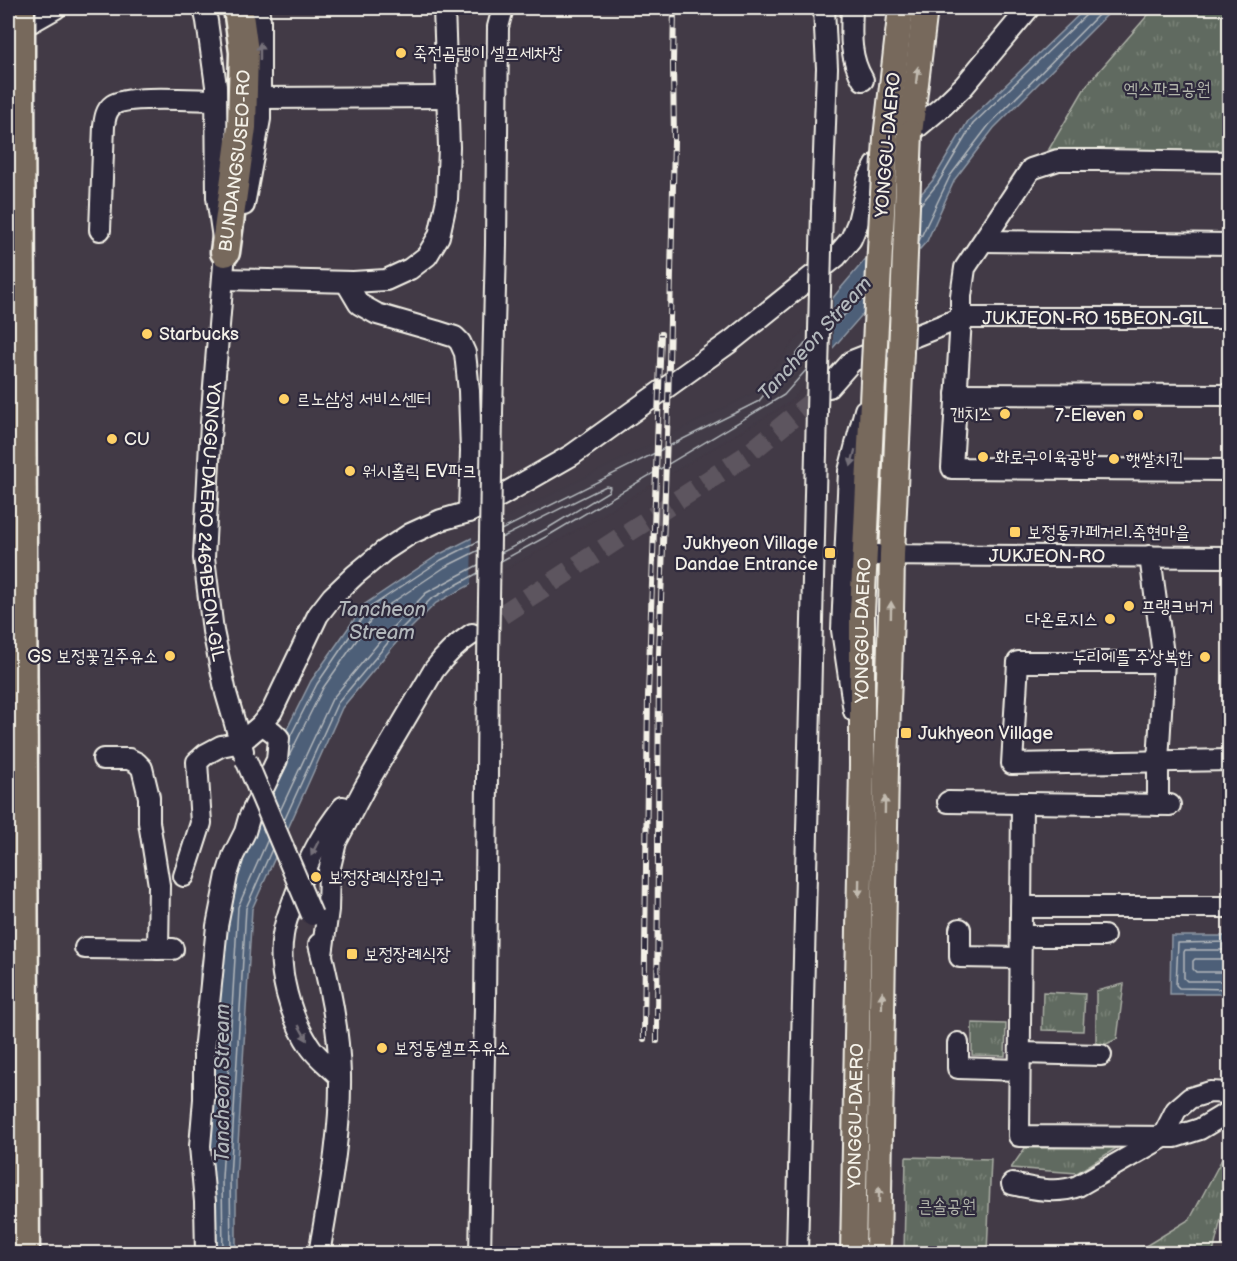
<svg xmlns="http://www.w3.org/2000/svg" width="1237" height="1261" font-family="'Balsamiq Sans','Poor Story',sans-serif">
  <style>
    .park { fill: url(#park-tufts); stroke: #aaaea4; stroke-width: 1.5 }
    .water { fill: #4e5f78; stroke: #9099a5; stroke-width: 1.5 }
    .pier { fill: #423a46 }
    .lines { fill: none; stroke-linecap: round; stroke-linejoin: round }
    .shore { stroke: #b2b7bb; stroke-width: 1.5 }
    .minor-tunnel { stroke: #5d555e; stroke-width: 20; stroke-dasharray: 20 10; stroke-linecap: butt }
    .minor-casing { stroke: #f4f1e8; stroke-width: 24 }
    .major-casing { stroke: #f4f1e8; stroke-width: 28 }
    .highway-casing { stroke: #f4f1e8; stroke-width: 33 }
    .minor { stroke: #2f2a3d; stroke-width: 20 }
    .major { stroke: #77695c; stroke-width: 24 }
    .highway { stroke: #77695c; stroke-width: 28 }
    .rail-casing { stroke: #f4f1e8; stroke-width: 6 }
    .rail { stroke: #2f2a3d; stroke-width: 4; stroke-dasharray: 11; stroke-linecap: butt }
    .minor-bridge-casing { stroke: #f4f1e8; stroke-width: 24; stroke-linecap: butt }
    .major-bridge-casing { stroke: #f4f1e8; stroke-width: 28; stroke-linecap: butt }
    .highway-bridge-casing { stroke: #f4f1e8; stroke-width: 33; stroke-linecap: butt }
    .minor-bridge { stroke: #2f2a3d; stroke-width: 20 }
    .major-bridge { stroke: #77695c; stroke-width: 24 }
    .highway-bridge { stroke: #77695c; stroke-width: 28 }
    .oneway { fill: #747079 }
    .oneway2 { fill: #c2bbb0 }
    .poi-dot { fill: #ffd166; stroke: #2f2a3d; stroke-width: 2 }
    .labels { text-anchor: middle; dominant-baseline: central; stroke-width: 4.5; stroke-linejoin: round; paint-order: stroke }
    .poi-label { font-size: 18px; fill: #f4f1e8; stroke: #2f2a3d; text-anchor: start }
    .park-label { font-size: 18px; fill: #b2b5ab; stroke: #2f2a3d }
    .street-label { font-size: 18px; fill: #f4f1e8; stroke: #2f2a3d }
    .water-label { font-size: 20px; font-style: italic; fill: #b2b7bb; stroke: #2f2a3d }
  </style>
  <defs>
    <pattern id="park-tufts" width="24" height="20" patternUnits="userSpaceOnUse" patternTransform="scale(1.5)"><rect width="24" height="20" fill="#616b60"/><path d="M3 7l-1-3M5 7V3M7 7l1-3M15 17l-1-3M17 17v-4M19 17l1-3" fill="none" stroke="#788177"/></pattern>
  </defs>
  <rect width="100%" height="100%" fill="#423a46"/>
  <filter id="ink" filterUnits="userSpaceOnUse"><feTurbulence type="fractalNoise" baseFrequency=".0167" numOctaves="2"/><feDisplacementMap in="SourceGraphic" scale="12" xChannelSelector="R" yChannelSelector="G"/><feConvolveMatrix kernelMatrix="1 2 1 2 8 2 1 2 1" color-interpolation-filters="sRGB"/></filter>
  <g filter="url(#ink)">
    <g class="park">
      <path d="M1154,8H1229V152L1049,149L1086,86Z"/>
      <path d="M1124,984L1117,1039L1096,1049V991Z"/>
      <path d="M1043,992L1085,994L1083,1031L1042,1030Z"/>
      <path d="M972,1023L1006,1024L1005,1056L972,1055Z"/>
      <path d="M1118,1147L1077,1173L1011,1168L1025,1148Z"/>
      <path d="M1229,1156V1206H1224L1213,1253H1134L1190,1219L1222,1159Z"/>
      <path d="M906,1157L991,1159L987,1253H904Z"/>
    </g>
    <g class="water">
      <path d="M1086,8H1114L994,128L955,179L927,241L788,399L554,540L436,603L396,643L342,708L252,909L236,1179V1253L200,1254L198,1212L200,969L234,835L311,681L365,604L438,555L756,395L840,289L933,180L968,121Z"/>
      <path d="M1171,936H1229V994H1170Z"/>
    </g>
    <path class="pier" d="M833,293V354L790,402L556,542L471,587L472,534L754,393Z"/>
    <g class="lines">
      <g class="shore">
        <path d="M921,204L938,183L973,124L1087,14L1089,8"/>
        <path d="M919,241L950,176L989,125L1105,8"/>
        <path d="M864,293L838,322H834V318L865,281"/>
        <path d="M501,530L759,401L808,340"/>
        <path d="M501,553L548,528L609,491L610,487L606,486L501,538"/>
        <path d="M501,561L551,534L784,395L807,369"/>
        <path d="M290,737L317,684L369,608L441,560L479,541"/>
        <path d="M289,756L323,688L375,614L445,567L479,550"/>
        <path d="M280,811L332,699L386,634L426,593L478,565"/>
        <path d="M284,821L337,704L391,639L431,599L478,573"/>
        <path d="M1230,942L1178,943L1176,985L1179,988L1230,989"/>
        <path d="M1230,950H1185L1184,952V978L1187,981H1230"/>
        <path d="M1230,959H1195L1193,961V969L1196,972H1230"/>
        <path d="M223,1254L222,1178L238,907L268,839"/>
        <path d="M231,1254L230,1178L246,908L272,849"/>
      </g>
      <path class="minor-tunnel" d="M477,631L747,455L827,389"/>
      <g class="minor-casing">
        <g id="minor">
          <path id="s1" d="M204,8L207,21L216,86L217,197L225,252L211,423L204,558L213,631L226,693L243,751"/>
          <path d="M852,8C851,33 849,57 863,80"/>
          <path d="M12,33L56,8"/>
          <path d="M260,98L448,97"/>
          <path d="M1230,162L1099,160H1058L1031,169L965,268L961,296V318L952,468L1230,470"/>
          <path d="M244,205L260,119V20L258,8"/>
          <path d="M822,209L827,68L824,8"/>
          <path d="M100,230L104,126C105,118 106,110 113,105C127,95 196,100 216,100"/>
          <path d="M984,241L1230,244"/>
          <path d="M223,279L353,282L386,280L410,269L427,256L439,236L447,199L449,147L444,8"/>
          <path d="M346,282L359,304L377,314L436,331L455,337L460,342L465,353L469,391L471,451L469,512"/>
          <path id="s2" d="M829,387L852,361L961,318H1230"/>
          <path d="M956,394L1230,395"/>
          <path d="M492,413L496,245L498,27L503,8"/>
          <path id="s3" d="M865,555L1230,557"/>
          <path d="M1150,556L1164,662L1158,761V805"/>
          <path d="M1164,662H1018L1012,764L1230,760"/>
          <path d="M854,711L842,630L849,471L865,410"/>
          <path d="M103,759H129L137,763L142,768L149,797V822L159,885L158,949"/>
          <path d="M948,802L1170,805"/>
          <path d="M1022,803L1019,1136L1175,1137L1200,1129L1230,1111"/>
          <path d="M184,876L201,823L197,762L206,754L221,746L241,742L261,725L272,711L318,615L332,597L355,575L384,551L410,534L441,520L469,512L502,495L572,455L730,342L836,257L851,239L858,222L868,180L876,165L896,145L942,107L964,86L1029,8"/>
          <path d="M1021,907H1230"/>
          <path d="M960,929V957L1020,958"/>
          <path d="M1021,936H1104"/>
          <path d="M85,948L173,949"/>
          <path d="M322,955L328,910L329,871L336,842L365,787L434,670C445,655 457,644 472,634"/>
          <path d="M958,1043V1068L1019,1070"/>
          <path d="M1020,1053L1101,1055"/>
          <path d="M340,1077C331,1067 319,1059 311,1048C290,1018 277,971 283,935C285,920 292,905 297,891C309,858 321,835 343,807"/>
          <path d="M1012,1184C1033,1189 1058,1194 1078,1186L1162,1138L1176,1110L1190,1098L1210,1092L1230,1093"/>
          <path d="M206,1254L205,1202L200,1146L204,1099V1052L217,926L227,875L233,856L245,832L249,818L277,760L279,738L273,732L262,724"/>
          <path d="M319,1254C329,1195 341,1135 340,1075C339,1032 330,986 319,944"/>
          <path d="M480,1254L485,1006L488,661"/>
          <path d="M797,1254L816,452"/>
        </g>
      </g>
      <g class="major-casing">
        <g id="major">
          <path d="M910,133L925,8"/>
          <path d="M886,138L901,8"/>
          <path id="s4" d="M853,1254L862,766V613L873,381"/>
          <path d="M878,1254L886,767L891,614L892,555L901,352"/>
        </g>
      </g>
      <g class="highway-casing">
        <g id="highway">
          <path d="M20,81L25,1254"/>
          <path id="s5" d="M225,252L242,127L244,52L238,8"/>
        </g>
      </g>
      <use href="#minor" class="minor"/>
      <use href="#major" class="major"/>
      <use href="#highway" class="highway"/>
      <g class="rail-casing">
        <g id="rail">
          <path d="M644,1039L648,695L661,334"/>
          <path d="M657,1041L659,654L668,408L674,141L673,64L674,8"/>
        </g>
      </g>
      <use href="#rail" class="rail"/>
      <g class="minor-bridge-casing">
        <g id="minor-bridge">
          <path d="M816,452L822,209"/>
          <path d="M488,661L492,413"/>
          <path d="M246,760L312,915"/>
        </g>
      </g>
      <g class="major-bridge-casing">
        <g id="major-bridge">
          <path d="M901,352L910,133"/>
          <path d="M873,381L886,138"/>
        </g>
      </g>
      <g class="highway-bridge-casing">
        <path id="highway-bridge" d="M20,8V81"/>
      </g>
      <use href="#minor-bridge" class="minor-bridge"/>
      <use href="#major-bridge" class="major-bridge"/>
      <use href="#highway-bridge" class="highway-bridge"/>
    </g>
    <defs><path id="oneway-solid" d="M-6-.8H1V-3.2L6.5 0L1 3.2V.8H-6Z" transform="scale(1.5)"/></defs>
    <g class="oneway">
      <use href="#oneway-solid" transform="translate(260 51) rotate(-90)"/>
      <use href="#oneway-solid" transform="translate(853 458) rotate(105)"/>
      <use href="#oneway-solid" transform="translate(315 848) rotate(117)"/>
      <use href="#oneway-solid" transform="translate(303 1033) rotate(60)"/>
    </g>
    <g class="oneway2">
      <use href="#oneway-solid" transform="translate(917 75) rotate(-83)"/>
      <use href="#oneway-solid" transform="translate(891 610) rotate(-89)"/>
      <use href="#oneway-solid" transform="translate(885 805) rotate(-89)"/>
      <use href="#oneway-solid" transform="translate(859 888) rotate(91)"/>
      <use href="#oneway-solid" transform="translate(882 1000) rotate(-89)"/>
      <use href="#oneway-solid" transform="translate(879 1195) rotate(-89)"/>
    </g>
  </g>
  <g class="poi-dot">
    <circle cx="401" cy="53" r="6"/>
    <circle cx="147" cy="334" r="6"/>
    <circle cx="284" cy="399" r="6"/>
    <circle cx="1005" cy="414" r="6"/>
    <circle cx="1138" cy="415" r="6"/>
    <circle cx="112" cy="439" r="6"/>
    <circle cx="983" cy="457" r="6"/>
    <circle cx="1114" cy="459" r="6"/>
    <circle cx="350" cy="471" r="6"/>
    <rect x="1009" y="526" width="12" height="12" rx="3"/>
    <rect x="824" y="547" width="12" height="12" rx="3"/>
    <circle cx="1129" cy="606" r="6"/>
    <circle cx="1110" cy="619" r="6"/>
    <circle cx="170" cy="656" r="6"/>
    <circle cx="1205" cy="657" r="6"/>
    <rect x="900" y="727" width="12" height="12" rx="3"/>
    <circle cx="316" cy="877" r="6"/>
    <rect x="346" y="948" width="12" height="12" rx="3"/>
    <circle cx="382" cy="1048" r="6"/>
  </g>
  <g class="labels">
    <g class="poi-label">
      <text x="413" y="53">죽전곰탱이 셀프세차장</text>
      <text x="159" y="334">Starbucks</text>
      <text x="296" y="399">르노삼성 서비스센터</text>
      <text x="993" y="414" text-anchor="end">갠지스</text>
      <text x="1126" y="415" text-anchor="end">7-Eleven</text>
      <text x="124" y="439">CU</text>
      <text x="995" y="457">화로구이육공방</text>
      <text x="1126" y="459">햇쌀치킨</text>
      <text x="362" y="471">워시홀릭 EV파크</text>
      <text x="1027" y="532">보정동카페거리.죽현마을</text>
      <text x="818" y="543" text-anchor="end">Jukhyeon Village<tspan x="818" dy="21">Dandae Entrance</tspan></text>
      <text x="1141" y="606">프랭크버거</text>
      <text x="1098" y="619" text-anchor="end">다온로지스</text>
      <text x="158" y="656" text-anchor="end">GS 보정꽃길주유소</text>
      <text x="1193" y="657" text-anchor="end">누리에뜰 주상복합</text>
      <text x="918" y="733">Jukhyeon Village</text>
      <text x="328" y="877">보정장례식장입구</text>
      <text x="364" y="954">보정장례식장</text>
      <text x="394" y="1048">보정동셀프주유소</text>
    </g>
    <g class="park-label">
      <text x="1167" y="89">엑스파크공원</text>
      <text x="947" y="1206">큰솔공원</text>
    </g>
    <g class="street-label">
      <text transform="translate(888 145) rotate(-85)">YONGGU-DAERO</text>
      <text stroke="none"><textPath href="#s5" startOffset="92">BUNDANGSUSEO-RO</textPath></text>
      <text stroke="none"><textPath href="#s2" startOffset="286">JUKJEON-RO 15BEON-GIL</textPath></text>
      <text stroke="none"><textPath href="#s1" startOffset="516">YONGGU-DAERO 2469BEON-GIL</textPath></text>
      <text stroke="none"><textPath href="#s3" startOffset="182">JUKJEON-RO</textPath></text>
      <text stroke="none"><textPath href="#s4" startOffset="624">YONGGU-DAERO</textPath></text>
      <text stroke="none"><textPath href="#s4" startOffset="138">YONGGU-DAERO</textPath></text>
    </g>
    <g class="water-label">
      <text transform="translate(815 339) rotate(-48)">Tancheon Stream</text>
      <text x="382" y="610">Tancheon<tspan x="382" dy="23">Stream</tspan></text>
      <text transform="translate(223 1083) rotate(-90)">Tancheon Stream</text>
    </g>
  </g>
  <rect width="1237" height="1261" fill="none" stroke="#2f2a3d" stroke-width="30"/>
  <rect x="15" y="15" width="1207" height="1231" fill="none" stroke="#f4f1e8" stroke-width="2" filter="url(#ink)"/>
</svg>
